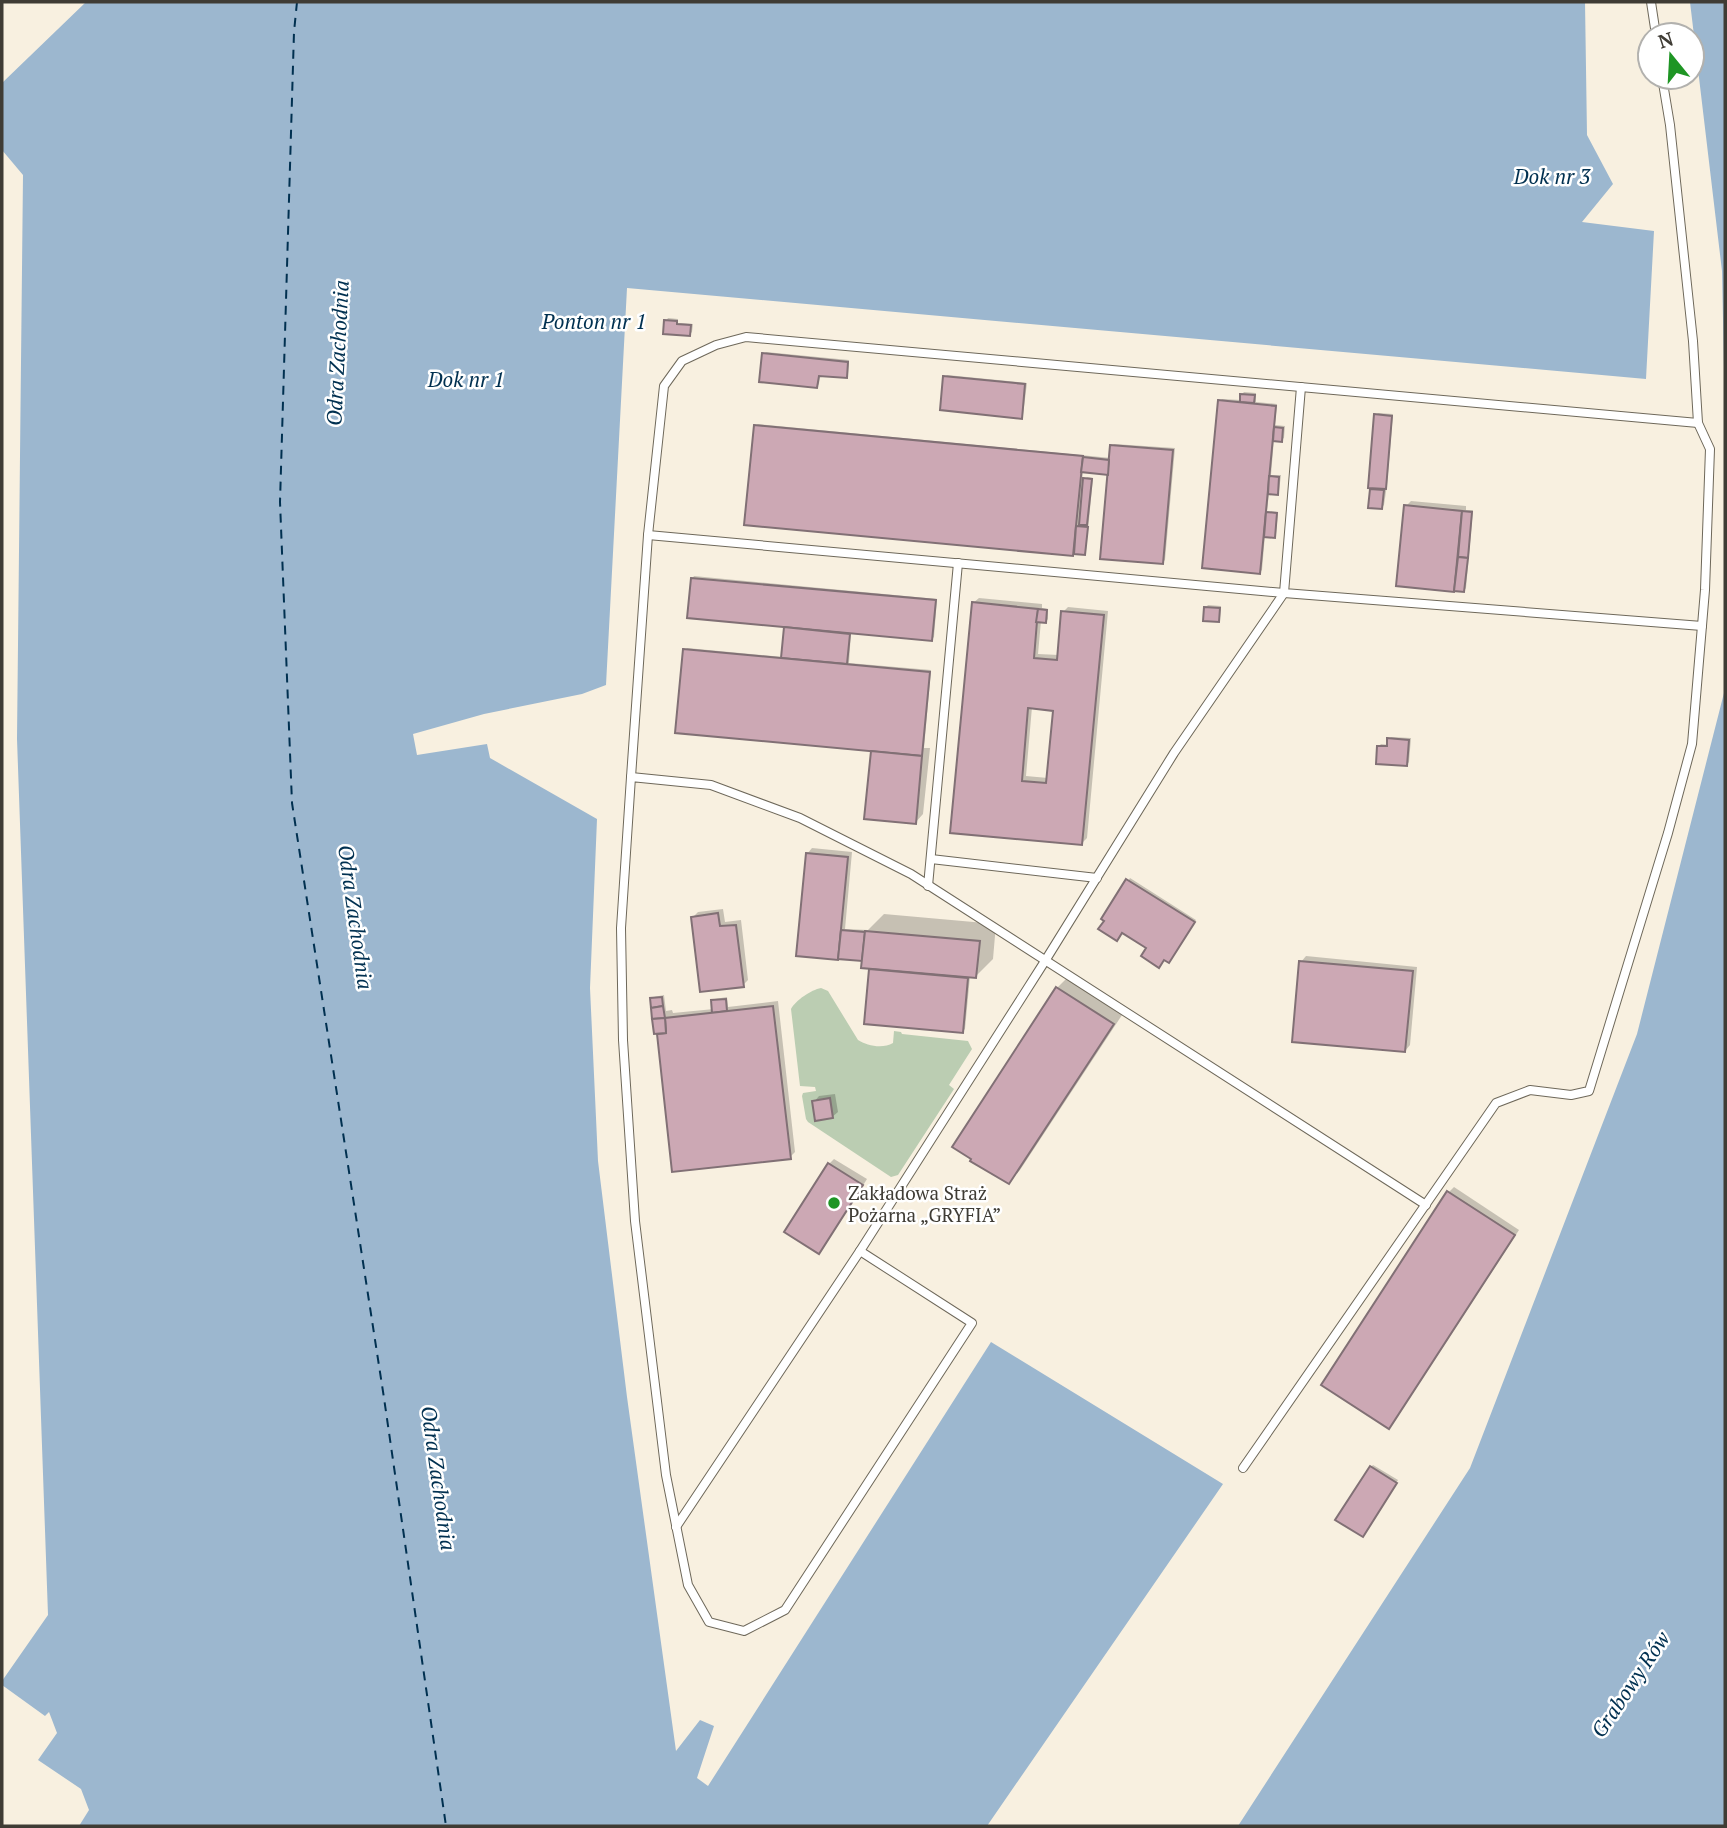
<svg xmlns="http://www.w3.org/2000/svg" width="1727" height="1828" font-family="'PT Serif',serif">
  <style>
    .grass { fill: #bbcdb2 }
    .water { fill: #9cb7cf }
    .shadow { fill: #0003; fill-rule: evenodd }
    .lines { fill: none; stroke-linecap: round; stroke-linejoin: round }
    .ferry { stroke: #003050; stroke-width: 2; stroke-dasharray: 9 7; stroke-linecap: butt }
    .building { fill: #cca8b4; stroke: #817075; stroke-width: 2; fill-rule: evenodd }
    .lane-casing { stroke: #6e685a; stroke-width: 10 }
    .lane { stroke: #fff; stroke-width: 8 }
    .poi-dot { fill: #1e9524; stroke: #fff; stroke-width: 2.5 }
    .labels { text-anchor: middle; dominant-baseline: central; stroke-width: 5; stroke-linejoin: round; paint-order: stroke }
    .poi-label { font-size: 19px; fill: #3f3c35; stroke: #fff; text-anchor: start }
    .water-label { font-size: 21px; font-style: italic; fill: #003050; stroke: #fff }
  </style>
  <rect width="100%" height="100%" fill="#f8f0e0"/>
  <path class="grass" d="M821,988L828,991L858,1040C867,1046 883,1049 893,1043L894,1031L901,1032L902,1034L968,1041L972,1049L949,1085L954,1089L898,1175L891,1177L808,1122L806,1119L802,1096L803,1093L816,1091L815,1087L800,1086L791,1009C796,1000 811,990 821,988Z"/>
  <g class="water">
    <path d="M86,2H1585L1587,135L1613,184L1582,222L1654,231L1646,379L627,288L606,685L582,694L484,714L413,734L417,755L487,744L490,758L597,819L590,988L598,1161L627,1397L676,1751L700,1720L714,1726L697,1778L708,1786L991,1342L1223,1484L987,1826H79L89,1810L81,1789L38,1760L57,1733L49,1712L45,1716L2,1685V1681L48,1615L17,739L23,175L2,150V83Z"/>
    <path d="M1690,2H1725V416L1722,271Z"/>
    <path d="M1725,689V1826H1238L1470,1468L1637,1034Z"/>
  </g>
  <g class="shadow">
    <path d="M668,318L678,319V323L693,324L692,332L690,334L666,321Z"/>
    <path d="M766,352L849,360L848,374L846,376L820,374L819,384L817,386L764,354Z"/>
    <path d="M947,375L1027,383L1023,415L1021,417L945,377Z"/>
    <path d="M1244,392L1256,393V402L1277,404L1275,425L1285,426L1284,438L1281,440L1274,439L1271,475H1281L1279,491L1277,493H1269L1267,511L1278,512L1276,534L1274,536L1265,535L1262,570L1260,572L1220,401L1222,399L1241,400L1242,394Z"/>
    <path d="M1378,413L1393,414L1387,485L1384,505L1381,508L1370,506L1376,415Z"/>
    <path d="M758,424L1111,458L1112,446L1114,444L1175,448L1165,560L1163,562L1110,473L1083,470L1082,483L1087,477L1093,478L1086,551L1084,553L1075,552L1073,555L755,426Z"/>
    <path d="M1411,501L1466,506V510H1473L1466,588L1464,591L1454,589L1406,506Z"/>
    <path d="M694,576L937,599L934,637L932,639L851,632L849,663L931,670L924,748H930L923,814L915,823L875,750L685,650L687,648L783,657L786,626L692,579Z"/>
    <path d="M979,598L1042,604V608L1048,609V619L1046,622L1041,621L1038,654L1059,655L1063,612L1068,607L1108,611L1087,838L1082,843L952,831L973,603ZM1032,707L1055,709L1048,778L1026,776Z"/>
    <path d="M1208,605L1221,606L1220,618L1218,620L1206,607Z"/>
    <path d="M1391,737L1411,738L1409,762L1407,765L1379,746L1381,744L1389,745V739Z"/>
    <path d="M812,848L852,852L845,929L868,930L884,914L996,924L993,959L976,976H970L965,1029L963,1031L871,970L873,967L864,959L839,957L807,854Z"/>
    <path d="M1130,878L1196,920L1171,959L1148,948L1103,919Z"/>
    <path d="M723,909L725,922L741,920L748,980L743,985L693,917L698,912Z"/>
    <path d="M1306,956L1417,967L1410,1045L1405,1051L1301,962Z"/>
    <path d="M1069,976L1124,1012L1020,1170L1009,1182L954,1146L1057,988Z"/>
    <path d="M664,995L666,1011L672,1010L673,1013L714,1009L713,1001L715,999L727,997L728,1007L778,1001L795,1152L790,1157L674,1170L659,1032L652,999L654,997Z"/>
    <path d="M835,1094L838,1112L832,1117L814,1102L819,1096Z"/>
    <path d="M834,1159L867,1179L824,1247L829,1164Z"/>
    <path d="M1454,1187L1519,1230L1394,1422L1389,1427L1448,1193Z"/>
    <path d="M1373,1465L1398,1480L1365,1533L1371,1467Z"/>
  </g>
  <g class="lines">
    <path class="ferry" d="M297,2L294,32L280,502L292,803L384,1398L446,1826"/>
  </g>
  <g class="building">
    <path d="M664,320L677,321V324L691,325L690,336L663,334Z"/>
    <path d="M762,353L848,362L847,378L819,376L817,388L759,382Z"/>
    <path d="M943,376L1025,384L1022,419L940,410Z"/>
    <path d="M1240,394L1255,395L1254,403L1240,402Z"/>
    <path d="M1218,400L1276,406L1260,574L1202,568Z"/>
    <path d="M1374,414L1392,416L1386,489L1368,488Z"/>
    <path d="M754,425L1083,456L1073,556L744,525Z"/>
    <path d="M1274,427L1283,428L1282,442L1273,441Z"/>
    <path d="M1110,445L1173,450L1163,564L1100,559Z"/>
    <path d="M1083,457L1109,460L1108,475L1081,472Z"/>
    <path d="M1269,476L1279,477L1278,495L1268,494Z"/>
    <path d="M1083,478L1092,479L1087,525H1079Z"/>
    <path d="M1370,489L1384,490L1382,509L1368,508Z"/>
    <path d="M1404,505L1462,511L1454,592L1396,586Z"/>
    <path d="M1462,511L1472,512L1468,558L1458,557Z"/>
    <path d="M1266,512L1277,513L1275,538L1264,537Z"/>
    <path d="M1076,526L1088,527L1085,555L1074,554Z"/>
    <path d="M1458,557L1468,558L1464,592L1454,591Z"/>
    <path d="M691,578L936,600L932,641L687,618Z"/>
    <path d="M972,602L1038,609L1034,658L1057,660L1061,611L1104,615L1082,845L950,833ZM1028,708L1053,711L1046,783L1022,781Z"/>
    <path d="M1204,607L1220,608L1219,622L1203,621Z"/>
    <path d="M1038,609L1047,610L1046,623L1036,622Z"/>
    <path d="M784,627L850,634L847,664L781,658Z"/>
    <path d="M683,649L930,672L922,756L675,733Z"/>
    <path d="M1387,738L1409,740L1407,766L1376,764L1377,746H1387Z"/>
    <path d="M871,751L922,756L916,824L864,819Z"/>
    <path d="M806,853L848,857L838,960L796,956Z"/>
    <path d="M1126,879L1195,922L1169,963L1164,960L1159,968L1141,956L1146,948L1122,933L1117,941L1098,929L1104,921L1101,919Z"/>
    <path d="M718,913L720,926L736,925L744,987L700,992L691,917Z"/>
    <path d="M841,930L865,932L862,961L838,959Z"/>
    <path d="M865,931L980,941L976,978L861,968Z"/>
    <path d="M1299,961L1413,971L1405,1052L1292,1042Z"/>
    <path d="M869,969L968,978L963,1033L864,1024Z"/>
    <path d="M1056,987L1114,1024L1009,1184L970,1161L971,1159L952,1147Z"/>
    <path d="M662,997L663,1006L651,1008L650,998Z"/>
    <path d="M726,999L727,1011L712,1013L711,1000Z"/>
    <path d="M663,1006L665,1018L652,1019L651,1008Z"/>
    <path d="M773,1006L791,1159L672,1172L657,1034L666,1033L665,1018Z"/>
    <path d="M665,1018L666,1033L654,1034L652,1019Z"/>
    <path d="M830,1098L833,1118L815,1121L812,1101Z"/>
    <path d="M828,1163L863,1185L819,1254L784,1232Z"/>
    <path d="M1447,1191L1515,1235L1389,1429L1321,1385Z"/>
    <path d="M1370,1466L1397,1483L1363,1537L1335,1520Z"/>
  </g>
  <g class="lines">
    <g class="lane-casing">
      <g id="lane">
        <path d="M1651,2L1656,35"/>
        <path d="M1301,387L1284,593L1702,626"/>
        <path d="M648,535L1284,593L1174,753L1045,961L860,1251L676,1527"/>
        <path d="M631,777L648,535L664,386L682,361L716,345L746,337L1698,423"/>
        <path d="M931,859L1097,878"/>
        <path d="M928,886L958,563"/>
        <path d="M860,1251L972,1323L785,1610L744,1631L709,1622L688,1585L666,1475L635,1221L623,1040L621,928L631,777L711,785L800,818L911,874L1426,1205"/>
        <path d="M1243,1468L1496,1103L1530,1090L1571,1095L1589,1091L1668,833L1692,744L1705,590L1710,449L1698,423L1693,341L1670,125L1662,77"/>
      </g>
    </g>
    <use href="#lane" class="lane"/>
  </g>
  <circle class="poi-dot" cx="834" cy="1203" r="7"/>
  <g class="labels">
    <g class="poi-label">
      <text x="848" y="1192">Zakładowa Straż<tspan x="848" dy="22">Pożarna „GRYFIA”</tspan></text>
    </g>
    <g class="water-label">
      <text x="1552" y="176">Dok nr 3</text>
      <text x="594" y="321">Ponton nr 1</text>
      <text transform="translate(337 353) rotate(-87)">Odra Zachodnia</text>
      <text x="466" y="379">Dok nr 1</text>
      <text transform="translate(356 917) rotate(82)">Odra Zachodnia</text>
      <text transform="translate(439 1478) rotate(82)">Odra Zachodnia</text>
      <text transform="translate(1630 1684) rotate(-56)">Grabowy Rów</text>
    </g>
  </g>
  <rect width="1727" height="1828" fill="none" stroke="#3f3c35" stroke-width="7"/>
  <g transform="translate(1671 56) rotate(342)"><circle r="33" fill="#ffffff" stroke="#b2b1ae" stroke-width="2"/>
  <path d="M0-5L12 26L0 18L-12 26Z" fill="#1e9524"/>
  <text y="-10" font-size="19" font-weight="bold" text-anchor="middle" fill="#3f3c35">N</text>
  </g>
</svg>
